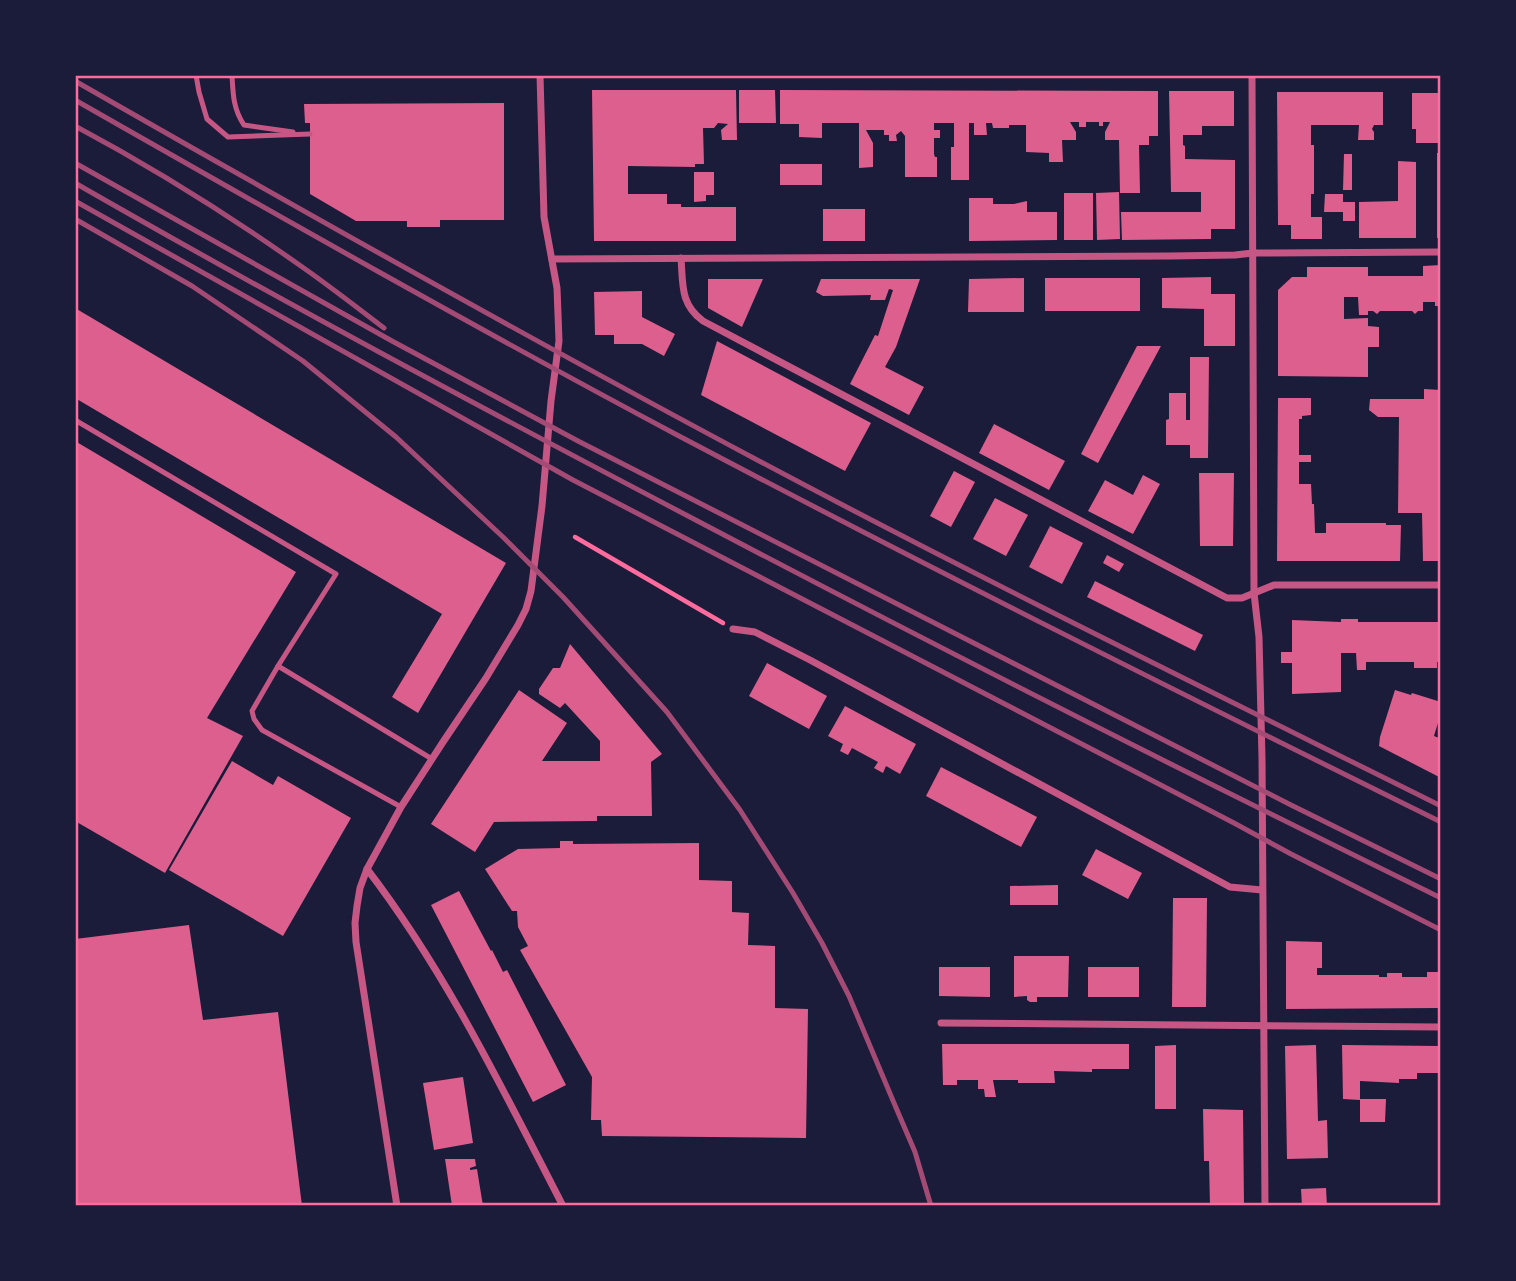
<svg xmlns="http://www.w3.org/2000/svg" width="1516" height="1281" font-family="'Fira Sans Condensed',sans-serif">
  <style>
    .building { fill: #dd5f8e }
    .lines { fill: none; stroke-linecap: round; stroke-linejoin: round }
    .path { stroke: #ff6b9d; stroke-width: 4.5 }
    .service { stroke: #c65784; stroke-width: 5 }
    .minor { stroke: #c65784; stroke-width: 7 }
    .rail { stroke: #a44b75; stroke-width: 5 }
    .neatline { fill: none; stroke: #ff6b9d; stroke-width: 2.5 }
  </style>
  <rect width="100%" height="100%" fill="#1b1b3a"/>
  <g class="building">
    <path d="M592,90H736L737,140H722L721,130L728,124L718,123L714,128H703L704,164H695V167L628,166V194H667V204H681V207H736V241H594Z"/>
    <path d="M739,90H775L776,123H739Z"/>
    <path d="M780,90L1158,91V136H1149V145H1139L1140,193H1120L1119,140H1105V132L1110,122H1103V126H1099V122H1086V127H1079V122H1070L1076,132V140H1062L1063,162H1049V153L1026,152V125H1009V128H993L992,123H986L987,135H974V123H969V180H951V147H954V123H934V130H940V138H934V154L935,157H937V177H905V136L901,131L896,135L897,141H889V135H884V130H866L873,143V167L859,168V123H822V138L799,137V124H780Z"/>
    <path d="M1169,91H1234V126H1202V135H1183V145L1185,146V159L1235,160V229H1211V239L1122,240L1121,212H1201V192H1171Z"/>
    <path d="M1277,92H1383V125H1374L1372,129L1374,132V140H1358L1359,125H1311V145H1314V194H1311V217H1322V239H1291V225H1278Z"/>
    <path d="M1412,93H1441V143H1416V129H1412Z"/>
    <path d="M504,103V220H440V227H407V221H356L310,194V123H305L304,104Z"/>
    <rect x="1437" y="153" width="4" height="85"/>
    <path d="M1344,154H1352V190H1343Z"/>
    <path d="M1398,161L1416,162V238H1359V202L1398,201Z"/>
    <rect x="780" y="164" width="42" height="21"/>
    <path d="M694,172H714V195H706V201L694,202Z"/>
    <path d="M1119,192L1120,239L1097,240L1096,193Z"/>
    <rect x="1064" y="193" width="29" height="47"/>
    <path d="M1325,194H1343V202H1355V221H1343V212H1324Z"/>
    <path d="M969,198H993V204H1014L1027,201V212H1057V240L969,241Z"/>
    <rect x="823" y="209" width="42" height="32"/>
    <path d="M1441,265V306H1435V302H1423V311H1418L1415,314L1412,311H1380L1377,314L1373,311H1368V315H1359L1358,297H1344V319L1368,318V326L1379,327V347H1368V377L1278,376V290L1292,277H1307V267H1368V276H1423V266Z"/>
    <path d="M1211,277V294H1235V346H1204V309L1162,308V278Z"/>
    <path d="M1024,278V312H968L969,279Z"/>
    <rect x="1045" y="278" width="95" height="33"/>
    <path d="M708,279H763L742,327L708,308Z"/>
    <path d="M821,279H920L896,347L885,367L924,387L909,415L850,384L875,335L878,336L893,290L889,289L885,300H870L871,295L823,296L816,292Z"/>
    <path d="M642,291V317L675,334L664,356L642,344H614V335H595L594,292Z"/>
    <path d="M75,308L506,563L418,713L392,697L442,614L75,398Z"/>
    <path d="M717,341L871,423L845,471L701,395Z"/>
    <path d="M1137,346H1161L1098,463L1081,454Z"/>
    <path d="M1190,357H1209L1208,458H1190V445H1166V420L1169,419V393H1186V420H1190Z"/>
    <path d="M1424,389L1441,390V561H1423L1422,513H1398L1399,417H1378L1369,410L1370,399H1424Z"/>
    <path d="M1278,398H1311V415L1302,416V419H1299V455H1311V462H1299V484H1311L1312,504H1314L1315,533H1326V523H1386V525H1401L1400,561H1277Z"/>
    <path d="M994,424L1065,461L1049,490L979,453Z"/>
    <path d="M75,441L296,572L207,718L243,736L165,873L75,821Z"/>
    <path d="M954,471L975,482L951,527L930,516Z"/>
    <path d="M1199,473H1234L1233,546H1200Z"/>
    <path d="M1143,475L1160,484L1133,534L1088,511L1105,480L1133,495Z"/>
    <path d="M995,498L1028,515L1006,556L973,539Z"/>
    <path d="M1050,526L1083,543L1062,584L1029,567Z"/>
    <path d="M1107,555L1124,564L1119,572L1103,563Z"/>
    <path d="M1095,581L1203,635L1195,651L1087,597Z"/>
    <path d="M1341,619H1358V622H1441V662H1437V668H1414V662H1366V670H1357L1356,653H1341V692L1292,694V663H1281V652H1292V620L1341,622Z"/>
    <path d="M570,644L662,754L651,762L652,816H597V821L494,822L475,852L431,824L519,690L567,723L542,761H600V741L565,703L560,708L539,694V689L553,668H560Z"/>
    <path d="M767,663L827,696L809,729L749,696Z"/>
    <path d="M1395,690L1411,695L1412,693L1441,702V713L1434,736L1439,738L1441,735V778L1379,746L1380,737Z"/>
    <path d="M845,706L916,744L900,774L886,766L883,773L874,768L878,762L852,748L848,755L840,751L843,744L828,736Z"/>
    <path d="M232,761L273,785L278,776L351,818L283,936L169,870Z"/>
    <path d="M941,767L1037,817L1021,847L926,796Z"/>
    <path d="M560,841H573V844L699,843V880L732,881V912L749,913L748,945L775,946V1008L808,1009L806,1138L602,1136L601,1120H591L592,1077L520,950L528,946L518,927L517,911H512L485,869L518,849L560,848Z"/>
    <path d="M1096,849L1142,873L1128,899L1082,875Z"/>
    <path d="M1058,885V905H1010V886Z"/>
    <path d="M459,891L491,951L492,950L503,972L507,970L566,1085L533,1102L431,905Z"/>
    <path d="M1173,898H1207L1206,1007H1172Z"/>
    <path d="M189,925L203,1020L278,1012L302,1206H75V939Z"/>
    <path d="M1286,941L1322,942V968H1317V975H1379V977H1387V973H1402V977H1427V972H1441V1008L1286,1009Z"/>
    <path d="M1014,956H1069L1068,997H1037V1002H1030L1027,1000V996L1014,997Z"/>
    <path d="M939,967H990V997L939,996Z"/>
    <rect x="1088" y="967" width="51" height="30"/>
    <path d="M942,1044H1129V1069H1092V1072L1054,1071L1055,1083H1018V1080H993L996,1097H985L984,1089H978V1080H957V1085H943Z"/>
    <path d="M1176,1045V1109H1155V1046Z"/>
    <path d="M1316,1045L1318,1121L1327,1120L1328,1158L1287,1159L1285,1046Z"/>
    <path d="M1342,1045L1441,1046V1073H1417V1079H1399V1083L1360,1081V1100L1343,1099Z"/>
    <path d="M463,1077L473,1143L434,1150L423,1083Z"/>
    <path d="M1360,1099H1386L1385,1122H1360Z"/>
    <path d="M1203,1109L1243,1110L1244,1206H1210L1209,1161H1204Z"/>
    <path d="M445,1159H475L476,1166L470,1168V1170L477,1169L483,1206H452Z"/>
    <path d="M1326,1188L1327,1206H1302L1301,1189Z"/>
  </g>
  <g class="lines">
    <path class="path" d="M575,537L723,623"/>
    <g class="service">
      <path d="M196,75L199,92L207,119L228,137L310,134"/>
      <path d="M232,75C233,93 233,109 244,125L293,132"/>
      <path d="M75,420L336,574L278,666L432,759"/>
      <path d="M278,666L252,711L254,719L262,730L401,807"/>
    </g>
    <g class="minor">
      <path d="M1252,75L1254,593L1259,637L1262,758L1265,1206"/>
      <path d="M681,258C683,284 680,304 703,321L1227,598H1242L1274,585H1441"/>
      <path d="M552,259L1170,256L1235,255L1253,253L1441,252"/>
      <path d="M733,629L755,632L810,660L1230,887L1262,890"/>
      <path d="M367,869C446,972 503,1090 563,1206"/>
      <path d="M941,1023L1441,1027"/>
      <path d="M397,1206L356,942L355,923L357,906L360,888L367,869L401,807L443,742L486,678L518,625L526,609L531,591L542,506L551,401L559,341L557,288L544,217L540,75"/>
    </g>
    <g class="rail">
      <path d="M75,81C302,211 530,339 761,462C985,581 1214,693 1441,806"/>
      <path d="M75,100C275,214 476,328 679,436C931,569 1186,696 1441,822"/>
      <path d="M75,126C152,167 227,214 298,264C327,284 355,306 384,328"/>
      <path d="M75,163L392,341L578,441L1291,805L1441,879"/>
      <path d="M75,183C277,299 482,408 688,516C937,647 1188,774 1441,898"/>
      <path d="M75,201L573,480L1234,823L1291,854L1441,930"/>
      <path d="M75,219L192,286L303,361L396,437L504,538L563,597L667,712L740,810L793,893L822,943L849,996L894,1103L915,1152L931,1206"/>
    </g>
  </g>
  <rect width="1516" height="1281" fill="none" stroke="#1b1b3a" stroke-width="154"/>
  <rect x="77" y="77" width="1362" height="1127" class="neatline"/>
</svg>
